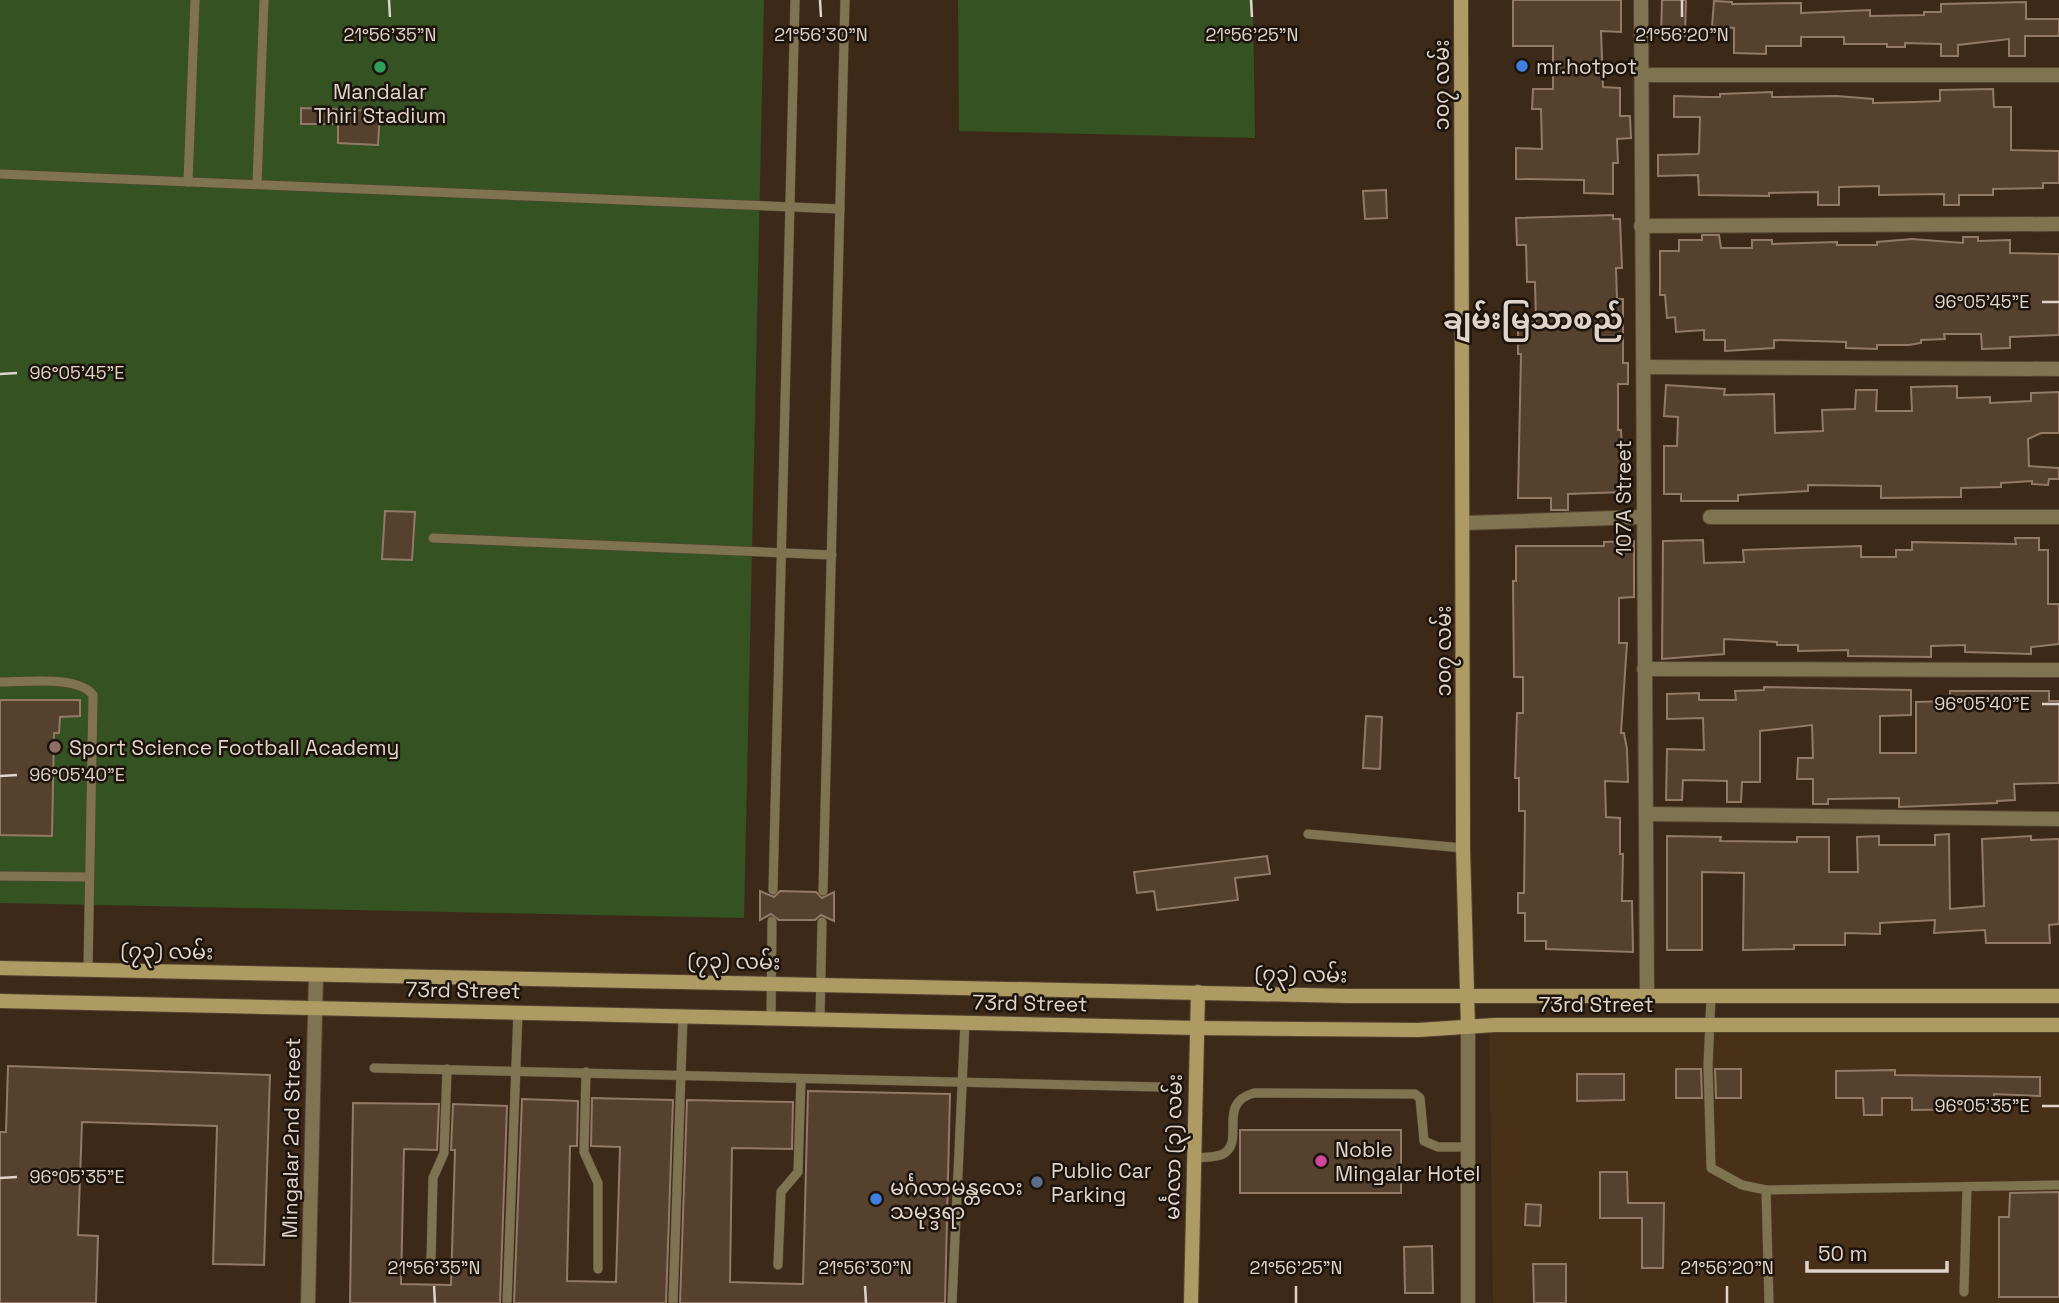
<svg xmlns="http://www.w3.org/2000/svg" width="2059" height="1303" font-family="'Space Grotesk','Noto Sans Myanmar',sans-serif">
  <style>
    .built { fill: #493019 }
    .green { fill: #355223 }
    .building { fill: #56412f; stroke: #927a66; stroke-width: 2 }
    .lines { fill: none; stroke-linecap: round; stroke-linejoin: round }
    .lane-casing { stroke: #564433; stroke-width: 10 }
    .street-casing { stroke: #564433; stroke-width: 16 }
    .secondary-casing { stroke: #564433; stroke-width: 16 }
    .lane { stroke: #7f7351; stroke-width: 9 }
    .street { stroke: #7f7351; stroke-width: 14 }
    .secondary { stroke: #ae9a63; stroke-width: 14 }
    .ticks { fill: none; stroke: #e0d3c9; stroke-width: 2.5 }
    .shop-dot { fill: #3f7fe0; stroke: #1c140c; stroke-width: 2.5 }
    .leisure-dot { fill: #2e9e5b; stroke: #1c140c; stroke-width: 2.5 }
    .education-dot { fill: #8d6e63; stroke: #1c140c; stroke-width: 2.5 }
    .hotel-dot { fill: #d1479c; stroke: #1c140c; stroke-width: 2.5 }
    .service-dot { fill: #5c6f8a; stroke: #1c140c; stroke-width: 2.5 }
    .labels { text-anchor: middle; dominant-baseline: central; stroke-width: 5; stroke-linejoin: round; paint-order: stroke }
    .poi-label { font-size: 21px; fill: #e0d3c9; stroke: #1c140c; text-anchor: start }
    .street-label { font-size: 21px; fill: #e0d3c9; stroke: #1c140c }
    .district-label { font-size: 28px; font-weight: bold; fill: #e0d3c9; stroke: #1c140c }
    .ticks-label { font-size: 18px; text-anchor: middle; fill: #e0d3c9; stroke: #1c140c; stroke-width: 5; stroke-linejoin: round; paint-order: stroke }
  </style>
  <rect width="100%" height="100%" fill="#3c2917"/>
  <path class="built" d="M1489,1020L2059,1021V1303H1493Z"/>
  <g class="green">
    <path d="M0,0H764L744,918L0,903Z"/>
    <path d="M958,0H1253L1255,138L959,131Z"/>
  </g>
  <g class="building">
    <path d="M1513,0H1621V32L1601,31L1603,87L1620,88V116H1630L1631,138L1617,139L1618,163H1613V194L1584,193V180L1516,179V148L1542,149L1541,109H1532L1533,89H1553V46H1513Z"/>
    <path d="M1662,0H1686L1685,36H1661Z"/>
    <path d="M1714,1L1732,2V4L1801,3V13L1870,10V16L1924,15V12H1941V4L2026,2V19H2059V36H2025V56H2009V39L1958,45V56H1941V44L1905,43V47H1887V44H1844V37H1801V46H1766V54L1734,53V28L1712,26Z"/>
    <path d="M1993,89L1994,107H2011V150L2059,151V183H2043V188L1993,189V195H1959V205H1944V194L1879,195V186L1839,187V205H1818V192L1769,193V196L1699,195L1698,175L1658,176V155L1698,154L1699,152L1700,117H1674V96L1708,97H1720V94L1772,92V97L1837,96L1873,99V103L1914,102L1940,101V90Z"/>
    <path d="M301,108L380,111L378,145L338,143V124H301Z"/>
    <path d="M1386,190L1387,218L1365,219L1363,191Z"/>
    <path d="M1613,215V219H1620L1622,268H1616L1617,299H1623V363H1628V384H1618V430H1621L1624,492L1568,494V510H1551V498H1518L1521,354H1518V322H1536L1535,282H1527L1526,245H1517L1516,218Z"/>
    <path d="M1702,235H1719L1721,248H1752V240H1772V244L1837,242V245H1877V242L1912,239L1963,243V237H1978V241L2010,240V253L2059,254V335L2010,337V348L1982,349L1981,334H1944L1945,339L1921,340V343L1909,345H1877V349L1846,348V342L1774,340V348L1725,351V340H1704V330L1676,332L1675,317L1667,318L1665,295H1660V251H1679V240H1702Z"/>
    <path d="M1666,385L1725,389L1724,395L1774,394L1775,433L1823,431L1822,410L1855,409L1856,390H1877L1876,411H1912L1911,387L1957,386V398L1990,397V403L2031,401V393L2059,392V433H2041L2028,439L2029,466L2059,468V479H2049L2048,485L2032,484V481L2001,483V487L1961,488V497L1881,498V486L1808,485V491L1738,495V501H1681V494H1664V446H1677L1678,417L1664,416Z"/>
    <path d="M385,511L415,512L412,560L382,559Z"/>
    <path d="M2015,538H2039V550H2048V604H2059V644L2031,647V654L1965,652V645L1931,646V657L1848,656V650L1798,651V645H1777V642L1724,639V654L1662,659L1663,541L1703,540L1704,563L1744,562L1743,550L1861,546V557H1896V550H1912V542L2016,544Z"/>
    <path d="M1634,541V597L1619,598V643H1627L1621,733H1624L1627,749L1628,782L1605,781L1606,817L1620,818V854H1623L1622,901H1632L1633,952L1546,949V941H1525V913H1518V893H1524L1525,811H1519V778H1515L1517,713H1523V677H1514L1513,581H1516V546H1604V542Z"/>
    <path d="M1764,687L1911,690V715L1880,716V753H1916V702L1950,701V691H2049V701H2059V783L2014,784L2015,800L1997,801V803L1899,807V798L1828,799V804H1813V779H1797L1798,758H1813L1812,725L1760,731V782H1742L1741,802H1727V781L1683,780L1682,800H1666L1667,749L1704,750L1703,718L1667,719V694L1699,693V700H1736L1735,691L1764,690Z"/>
    <path d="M0,700H80V716L60,717L59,733H54L52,836L0,835Z"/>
    <path d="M1366,716L1382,717L1380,769L1363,768Z"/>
    <path d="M1949,834L1950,909L1984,906L1982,839L2031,836V840L2059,839V924L2049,925L2050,943H1986L1985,930L1934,933L1935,920L1880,923V934L1845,933V945H1794V949L1743,950L1744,873L1702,872V950H1667V836L1721,837L1720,841L1797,842V837H1829V872H1858L1857,837L1879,836V845H1935V835Z"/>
    <path d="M1267,856L1270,874L1235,878L1238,900L1157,910L1154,891L1137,893L1134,872Z"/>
    <path d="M760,891L774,897L780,891L816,892L822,898L834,892V921L821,915L815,920H779L771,914L760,920Z"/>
    <path d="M8,1066L270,1075L264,1265L213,1264L217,1126L82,1122L78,1235L98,1236L96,1303H0V1132H6Z"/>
    <path d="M1676,1069H1701L1702,1098H1676Z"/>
    <path d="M1715,1069H1741V1098H1716Z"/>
    <path d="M1895,1070V1075L2040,1077V1096L1994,1094V1109L1912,1110V1098H1882V1115H1864L1863,1098H1836V1071Z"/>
    <path d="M1577,1074H1624V1100L1577,1101Z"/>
    <path d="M808,1091L950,1094L945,1303H680L687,1100L793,1102L792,1149L732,1148L730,1282L803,1284Z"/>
    <path d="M592,1098L673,1100L666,1303H514L522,1099L578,1101L577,1146H570L567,1281L616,1282L620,1147L591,1146Z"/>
    <path d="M353,1103L439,1104L437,1150L404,1149L401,1284L451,1285L455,1150H451L453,1104L507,1106L500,1303H350Z"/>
    <rect x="1240" y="1130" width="161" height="63"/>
    <path d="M1600,1172H1627L1628,1203H1664L1663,1268H1642V1218H1600Z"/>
    <path d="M2059,1192V1297H1999V1217H2009L2010,1193Z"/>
    <path d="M1526,1204L1541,1205L1540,1226L1525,1225Z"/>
    <path d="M1432,1246L1433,1293H1405L1404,1247Z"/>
    <path d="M1533,1264H1566V1303H1534Z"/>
  </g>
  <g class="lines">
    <g class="lane-casing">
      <g id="lane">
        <path d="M0,174L840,209"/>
        <path d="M188,182L195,0"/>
        <path d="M257,184L264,0"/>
        <path d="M433,538L832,555"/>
        <path d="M0,682C25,682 78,675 93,695L88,970"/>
        <path d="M1308,834L1463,848"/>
        <path d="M0,876L88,877"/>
        <path d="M773,890L795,0"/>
        <path d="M823,891L845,0"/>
        <path d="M1711,996L1708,1066L1711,1168L1742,1185L1766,1190L1769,1303"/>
        <path d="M771,1018L772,921"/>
        <path d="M820,1019L822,922"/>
        <path d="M374,1068L1160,1087"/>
        <path d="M586,1072L584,1152L598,1183V1269"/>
        <path d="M1194,1158C1203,1157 1215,1158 1223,1154C1246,1142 1216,1103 1254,1093L1415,1094L1420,1098L1424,1141L1438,1147H1466"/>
        <path d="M1766,1190L2059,1185"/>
        <path d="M431,1261L433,1178L444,1153L447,1069"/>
        <path d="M778,1265L781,1192L798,1172L801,1079"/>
        <path d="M1964,1292L1967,1187"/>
        <path d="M507,1303L518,1012"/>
        <path d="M673,1303L683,1016"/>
        <path d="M952,1303L965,1022"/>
      </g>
    </g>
    <g class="street-casing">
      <g id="street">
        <path d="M1641,0L1647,996"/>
        <path d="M1641,75H2059"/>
        <path d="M1641,226L2059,224"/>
        <path d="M1645,367L2059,369"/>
        <path d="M1710,517H2059"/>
        <path d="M1464,523L1643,517"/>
        <path d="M1644,669L2059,670"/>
        <path d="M1646,814L2059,819"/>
        <path d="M1468,1027V1303"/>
        <path d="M308,1303L316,975"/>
      </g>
    </g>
    <g class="secondary-casing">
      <g id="secondary">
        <path d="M1461,0L1463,848L1468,1027"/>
        <path d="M0,968L1349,996H2059"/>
        <path d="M0,1001L1197,1028L1418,1030L1495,1025H2059"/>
        <path d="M1191,1303L1198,992"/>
      </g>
    </g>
    <use href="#lane" class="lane"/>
    <use href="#street" class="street"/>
    <use href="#secondary" class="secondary"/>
  </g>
  <path class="ticks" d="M389,0L390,17M820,0L821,17M1251,0L1252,17M1682,0V17M2042,302H2059M0,374L17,373M2042,704H2059M0,776L17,775M2042,1106H2059M0,1178L17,1177M434,1286L435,1303M865,1286L866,1303M1296,1286V1303M1727,1286V1303"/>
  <g class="shop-dot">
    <circle cx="1522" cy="66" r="7"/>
    <circle cx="876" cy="1199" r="7"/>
  </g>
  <circle class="leisure-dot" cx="380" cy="67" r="7"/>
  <circle class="education-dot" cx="55" cy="747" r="7"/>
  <circle class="hotel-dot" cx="1321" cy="1161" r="7"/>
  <circle class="service-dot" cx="1037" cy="1182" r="7"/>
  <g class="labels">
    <g class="poi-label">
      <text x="1536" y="66">mr.hotpot</text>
      <text x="380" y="91" text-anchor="middle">Mandalar<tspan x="380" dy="24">Thiri Stadium</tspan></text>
      <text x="69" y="747">Sport Science Football Academy</text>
      <text x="1335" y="1149">Noble<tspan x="1335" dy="24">Mingalar Hotel</tspan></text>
      <text x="1051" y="1170">Public Car<tspan x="1051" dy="24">Parking</tspan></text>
      <text x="890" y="1187">မင်္ဂလာမန္တလေး<tspan x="890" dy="24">သမုဒ္ဒရာ</tspan></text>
    </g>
    <g class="street-label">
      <text transform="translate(1441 85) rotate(-90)">၁၀၇ လမ်း</text>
      <text transform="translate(1623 498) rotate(-90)">107A Street</text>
      <text transform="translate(1443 651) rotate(-90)">၁၀၇ လမ်း</text>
      <text transform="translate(167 951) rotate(1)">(၇၃) လမ်း</text>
      <text transform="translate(734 961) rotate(1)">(၇၃) လမ်း</text>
      <text transform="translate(1301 974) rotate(1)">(၇၃) လမ်း</text>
      <text transform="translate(463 990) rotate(1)">73rd Street</text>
      <text transform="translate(1030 1003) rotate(1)">73rd Street</text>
      <text x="1596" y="1004">73rd Street</text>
      <text transform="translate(291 1138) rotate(-89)">Mingalar 2nd Street</text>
      <text transform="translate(1173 1147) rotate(-89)">မင်္ဂလာ (၃) လမ်း</text>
    </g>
    <g class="district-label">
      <text x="1533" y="319">ချမ်းမြသာစည်</text>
    </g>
  </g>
  <g class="ticks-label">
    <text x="390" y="41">21°56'35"N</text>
    <text x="821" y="41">21°56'30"N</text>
    <text x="1252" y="41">21°56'25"N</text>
    <text x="1682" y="41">21°56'20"N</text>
    <text x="1982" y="308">96°05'45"E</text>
    <text x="77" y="379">96°05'45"E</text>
    <text x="1982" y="710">96°05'40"E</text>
    <text x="77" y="781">96°05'40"E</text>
    <text x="1982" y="1112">96°05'35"E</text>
    <text x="77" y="1183">96°05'35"E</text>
    <text x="434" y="1274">21°56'35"N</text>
    <text x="865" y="1274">21°56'30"N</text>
    <text x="1296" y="1274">21°56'25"N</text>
    <text x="1727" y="1274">21°56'20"N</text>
  </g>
  <path d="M1807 1261v10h140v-10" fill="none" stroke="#e0d3c9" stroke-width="3.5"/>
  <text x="1818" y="1261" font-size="21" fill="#e0d3c9" stroke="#1c140c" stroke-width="5" paint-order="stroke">50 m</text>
</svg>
